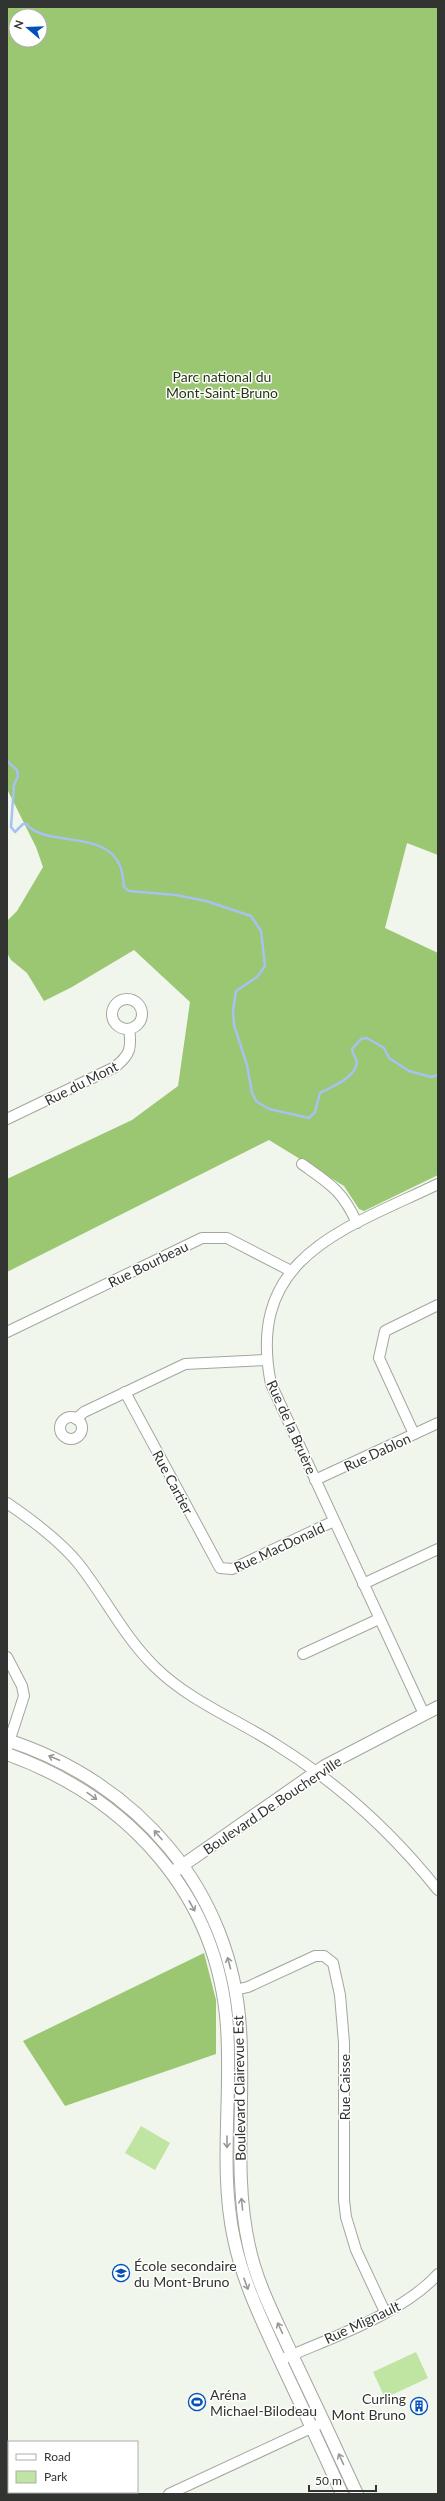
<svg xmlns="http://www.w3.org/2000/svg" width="445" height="2501" font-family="Lato,sans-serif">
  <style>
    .green { fill: #c0e4a2 }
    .forest { fill: #9bc672; fill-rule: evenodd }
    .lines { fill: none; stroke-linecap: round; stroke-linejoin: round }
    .stream { stroke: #a5c2f0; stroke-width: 2.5 }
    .minor-casing { stroke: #a2a79d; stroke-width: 12 }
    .tertiary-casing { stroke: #a2a79d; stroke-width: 14 }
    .minor { stroke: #fff; stroke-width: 10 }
    .tertiary { stroke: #fff; stroke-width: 12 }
    .oneway { stroke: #989a98 }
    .labels { text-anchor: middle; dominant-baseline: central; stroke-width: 3; stroke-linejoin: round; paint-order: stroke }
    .park-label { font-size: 14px; fill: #253714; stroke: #fff }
    .street-label { font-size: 14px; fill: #313430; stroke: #fff }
    .poi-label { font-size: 14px; fill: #313430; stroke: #fff; text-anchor: start }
  </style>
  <rect width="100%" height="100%" fill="#f0f6eb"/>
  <g class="green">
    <path d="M141,2126L170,2143L155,2170L125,2153Z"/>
    <path d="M416,2352L428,2378L385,2398L373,2372Z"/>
  </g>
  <g class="forest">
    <path d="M7,7H438V855L407,843L385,928L438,953V1175L364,1211L359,1209L344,1186L269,1140L7,1272V1179L132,1120L178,1086L190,1002L134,950L72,987L44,1001L27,973L11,960L7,953V921L17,911L43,867L36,847L7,789ZM16,16H40V40H16Z"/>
    <path d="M204,1953L216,2000V2054L65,2106L23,2041Z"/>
  </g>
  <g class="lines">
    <path class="stream" d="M7,761L17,770L18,776L14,785L11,827L15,832L23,824H27C42,847 106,829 120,866C123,872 123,881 124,887L129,891L176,895L206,901L251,916L261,931L265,966L257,977L236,991L233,1010L234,1025L247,1065L252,1093L257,1102L269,1109L309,1118L315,1112L320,1093C331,1087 354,1079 357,1063C357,1058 352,1054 352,1049L361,1039L367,1038L384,1048L389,1058L409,1071L431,1077L438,1075"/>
    <g class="minor-casing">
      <g id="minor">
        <circle cx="127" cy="1014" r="15"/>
        <path d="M7,1119L115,1067C130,1055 132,1048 129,1029"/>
        <path d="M302,1164C330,1184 342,1190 357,1223"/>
        <path d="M7,1332L202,1238H227L291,1271"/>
        <path d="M125,1392L220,1568L232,1569L334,1521"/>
        <circle cx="71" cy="1428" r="11"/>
        <path d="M76,1419L84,1412L185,1364L266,1360"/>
        <path d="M414,1434L379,1358L385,1331L438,1305"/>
        <path d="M315,1480L438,1423"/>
        <path d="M7,1503C32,1520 59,1540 78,1563C105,1597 124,1637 155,1667C188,1700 236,1719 275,1744C338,1783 392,1832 438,1890"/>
        <path d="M363,1584L438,1549"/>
        <path d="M303,1654L379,1619"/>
        <path d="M7,1657L22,1686L24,1696L7,1748"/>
        <path d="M424,1714L271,1384C245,1256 345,1229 438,1184"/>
        <path d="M235,1990L248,1987L315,1956H324L333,1963L340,1995L344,2043V2200L346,2217L356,2250L385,2312"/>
        <path d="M285,2358C333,2337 403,2313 438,2274"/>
        <path d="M169,2494L324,2422"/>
      </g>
    </g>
    <g class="tertiary-casing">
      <g id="tertiary">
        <path d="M7,1740C137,1782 232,1890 240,2029C245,2101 233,2175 249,2246C257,2285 277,2321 293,2357C315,2403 336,2448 357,2494"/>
        <path d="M7,1754C129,1798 218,1895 227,2027C232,2098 219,2170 234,2239C243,2282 262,2321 280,2360C301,2405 322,2449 342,2494"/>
        <path d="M176,1870L325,1766L438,1707"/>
      </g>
    </g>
    <use href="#minor" class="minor"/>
    <use href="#tertiary" class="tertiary"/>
  </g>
  <defs><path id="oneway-shaft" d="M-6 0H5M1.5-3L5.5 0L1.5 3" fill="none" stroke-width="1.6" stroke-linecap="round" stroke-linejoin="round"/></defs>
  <g class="oneway">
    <use href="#oneway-shaft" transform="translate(54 1758) rotate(-157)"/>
    <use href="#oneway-shaft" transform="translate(92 1796) rotate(35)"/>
    <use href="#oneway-shaft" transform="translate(158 1835) rotate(-131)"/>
    <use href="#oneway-shaft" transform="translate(192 1906) rotate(61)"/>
    <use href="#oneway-shaft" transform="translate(229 1963) rotate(-105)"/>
    <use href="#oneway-shaft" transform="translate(227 2142) rotate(90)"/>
    <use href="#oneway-shaft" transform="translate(242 2204) rotate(-96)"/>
    <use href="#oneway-shaft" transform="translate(246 2284) rotate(70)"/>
    <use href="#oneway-shaft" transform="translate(280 2328) rotate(-115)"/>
    <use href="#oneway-shaft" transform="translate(341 2459) rotate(-115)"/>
  </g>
  <defs>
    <g id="school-ring" transform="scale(0.9)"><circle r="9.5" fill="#fff" stroke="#0350ba" stroke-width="1.5"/><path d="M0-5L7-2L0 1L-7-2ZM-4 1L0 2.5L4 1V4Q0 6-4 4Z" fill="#0350ba"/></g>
    <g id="stadium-ring" transform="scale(0.9)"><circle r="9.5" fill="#fff" stroke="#0350ba" stroke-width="1.5"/><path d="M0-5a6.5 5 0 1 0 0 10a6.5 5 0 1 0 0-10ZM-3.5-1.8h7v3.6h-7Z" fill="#0350ba"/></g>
    <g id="building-ring" transform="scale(0.9)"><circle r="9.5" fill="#fff" stroke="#0350ba" stroke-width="1.5"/><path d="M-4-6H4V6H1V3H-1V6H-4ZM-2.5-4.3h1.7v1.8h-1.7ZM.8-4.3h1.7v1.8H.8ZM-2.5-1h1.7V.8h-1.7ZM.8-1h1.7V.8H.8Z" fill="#0350ba"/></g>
  </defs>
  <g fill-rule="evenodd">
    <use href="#school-ring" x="121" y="2273"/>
    <use href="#stadium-ring" x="197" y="2402"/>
    <use href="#building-ring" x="419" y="2406"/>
  </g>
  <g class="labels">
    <g class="park-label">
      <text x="222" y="376">Parc national du<tspan x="222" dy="16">Mont-Saint-Bruno</tspan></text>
    </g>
    <g class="street-label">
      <text transform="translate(81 1083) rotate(-27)">Rue du Mont</text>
      <text transform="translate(148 1264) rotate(-26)">Rue Bourbeau</text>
      <text transform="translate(292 1427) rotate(66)">Rue de la Bruère</text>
      <text transform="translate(377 1452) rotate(-25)">Rue Dablon</text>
      <text transform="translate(173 1482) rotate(62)">Rue Cartier</text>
      <text transform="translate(279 1547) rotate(-25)">Rue MacDonald</text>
      <text transform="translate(272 1805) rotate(-34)">Boulevard De Boucherville</text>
      <text transform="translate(344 2087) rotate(-90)">Rue Caisse</text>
      <text transform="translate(239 2088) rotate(-91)">Boulevard Clairevue Est</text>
      <text transform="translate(362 2322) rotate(-25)">Rue Mignault</text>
    </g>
    <g class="poi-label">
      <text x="134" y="2265">École secondaire<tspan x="134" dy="16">du Mont-Bruno</tspan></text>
      <text x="210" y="2394">Aréna<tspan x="210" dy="16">Michael-Bilodeau</tspan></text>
      <text x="406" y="2398" text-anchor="end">Curling<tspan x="406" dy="16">Mont Bruno</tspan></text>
    </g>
  </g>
  <rect width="445" height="2501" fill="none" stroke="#313430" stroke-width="16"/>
  <rect x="8" y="2441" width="130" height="52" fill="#ffffff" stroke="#adaeac"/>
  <rect x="16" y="2454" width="20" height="6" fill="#ffffff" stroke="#adaeac"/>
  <text x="44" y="2461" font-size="12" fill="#313430">Road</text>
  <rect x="16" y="2471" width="20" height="12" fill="#c0e4a2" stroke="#adaeac"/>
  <text x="44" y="2481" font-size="12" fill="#313430">Park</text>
  <g transform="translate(28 28) rotate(289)"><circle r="19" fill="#ffffff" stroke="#adaeac"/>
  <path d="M0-3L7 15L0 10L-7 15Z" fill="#0350ba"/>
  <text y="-6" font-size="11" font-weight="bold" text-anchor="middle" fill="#313430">N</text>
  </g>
  <path d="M309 2485v6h67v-6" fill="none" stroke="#313430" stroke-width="2"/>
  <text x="315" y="2485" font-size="12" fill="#313430" stroke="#ffffff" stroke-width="3" paint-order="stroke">50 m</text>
</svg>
